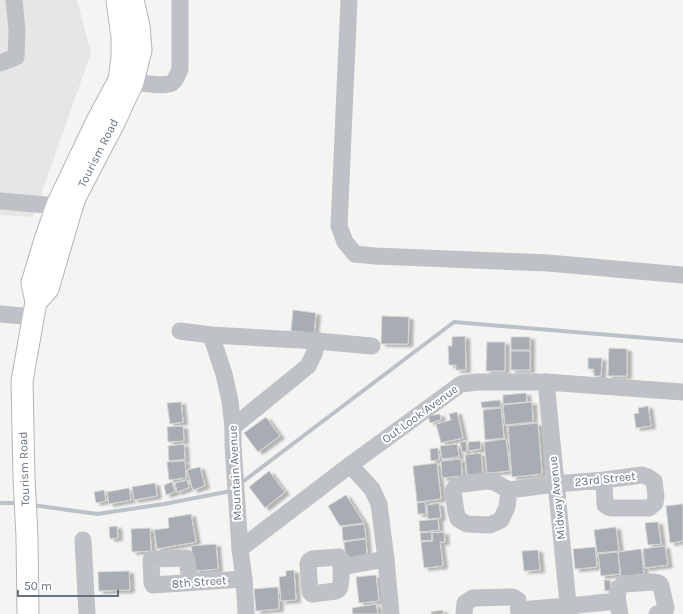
<svg xmlns="http://www.w3.org/2000/svg" width="683" height="614" font-family="Karla,sans-serif">
  <style>
    .built { fill: #e5e6e5 }
    .lines { fill: none; stroke-linecap: round; stroke-linejoin: round }
    .stream { stroke: #bac1c7; stroke-width: 4 }
    .building { fill: #a7adb3; stroke: #d6d6d4; filter: url(#shadow) }
    .major-casing { stroke: #b2b5b9; stroke-width: 23 }
    .minor { stroke: #bec1c5; stroke-width: 17 }
    .major { stroke: #fff; stroke-width: 21 }
    .labels { text-anchor: middle; dominant-baseline: central; stroke-width: 4; stroke-linejoin: round; paint-order: stroke }
    .street-label { font-size: 12px; fill: #67737f; stroke: #fff }
  </style>
  <defs>
    <filter id="shadow"><feDropShadow dx="4.5" dy="2.5" stdDeviation="1" flood-color="#0004"/></filter>
  </defs>
  <rect width="100%" height="100%" fill="#f4f5f2"/>
  <path class="built" d="M0,0H77L91,53L33,217L0,215Z"/>
  <g class="lines">
    <g class="stream">
      <path d="M241,483L454,322L683,341"/>
      <path d="M0,503H20"/>
      <path d="M32,505L97,514L164,504L231,491L232,490"/>
    </g>
  </g>
  <g class="building">
    <path d="M293,310L316,313L314,333L291,331Z"/>
    <path d="M382,316L409,317L408,344H381Z"/>
    <path d="M465,336L466,370H456V365H449L448,346H452V337Z"/>
    <rect x="511" y="337" width="19" height="13"/>
    <path d="M487,342H505V371H486Z"/>
    <path d="M609,348L627,349V376H608Z"/>
    <rect x="511" y="351" width="19" height="19"/>
    <path d="M588,358H602L601,376H594V369H588Z"/>
    <path d="M526,393L527,402L503,404V395Z"/>
    <path d="M500,400L501,407L482,408L481,402Z"/>
    <path d="M181,402L183,422L170,424L167,403Z"/>
    <path d="M532,402L533,422L505,425L503,405Z"/>
    <path d="M648,406L651,426L636,428L634,414L639,413L638,408Z"/>
    <path d="M501,408L504,438L485,440L483,410Z"/>
    <path d="M457,412L463,438L441,443L436,424L451,420L449,414Z"/>
    <path d="M440,414L441,420L430,423L428,416Z"/>
    <path d="M266,417L280,436L258,452L244,433Z"/>
    <path d="M538,423L542,474L512,477L508,426Z"/>
    <path d="M183,426L184,441L168,442L167,427Z"/>
    <path d="M506,439L510,471L487,473L484,442Z"/>
    <path d="M466,441L467,452H462L460,442Z"/>
    <path d="M480,441L481,449L469,451L468,442Z"/>
    <path d="M184,444L185,459L169,461L168,446Z"/>
    <path d="M457,444L459,457L442,459L440,446Z"/>
    <path d="M438,448L439,460L431,461L430,449Z"/>
    <path d="M481,453L483,474L467,475L465,455Z"/>
    <path d="M461,459L462,476L442,478L441,461Z"/>
    <path d="M185,461L186,478L169,480L167,462Z"/>
    <path d="M437,463L441,499L417,502L413,466Z"/>
    <path d="M200,467L205,486L193,490L187,470Z"/>
    <path d="M269,471L285,492L265,508L249,487Z"/>
    <path d="M187,480L189,488L177,492L175,483Z"/>
    <path d="M172,482L175,492L166,495L164,485Z"/>
    <path d="M155,483L157,496L134,500L132,487Z"/>
    <path d="M129,488L131,500L109,504L107,492Z"/>
    <path d="M104,490L106,501L96,503L94,492Z"/>
    <path d="M346,495L364,523L340,526L328,506Z"/>
    <path d="M425,502L426,514H418L417,503Z"/>
    <path d="M439,503L441,518L428,519L427,505Z"/>
    <path d="M683,504V541L670,543L666,506Z"/>
    <path d="M191,514L196,542L157,549L154,530L169,528L168,518Z"/>
    <path d="M438,519L439,530L420,532L419,521Z"/>
    <path d="M658,522L661,544L648,545L645,523Z"/>
    <path d="M364,524L366,538L343,541L342,527Z"/>
    <path d="M117,526L118,538L110,539L109,527Z"/>
    <path d="M616,527L619,551L597,553L594,530Z"/>
    <path d="M150,528L151,551L132,552L131,529Z"/>
    <path d="M431,532L432,540L421,541L420,533Z"/>
    <path d="M444,532L445,542H440L443,566L424,568L421,542L433,541L432,533Z"/>
    <path d="M366,539L367,555L346,558L344,542Z"/>
    <path d="M216,544L218,569L194,571L191,546Z"/>
    <path d="M665,546L668,565L645,568L643,549Z"/>
    <path d="M595,547L597,567L575,569L573,549Z"/>
    <path d="M641,549L644,574L621,577L618,552Z"/>
    <path d="M538,550L540,570L524,571L522,551Z"/>
    <path d="M618,552L620,574L601,576L598,554Z"/>
    <path d="M294,570L296,600L281,601L279,577L286,576V571Z"/>
    <path d="M129,571L130,590L99,591L98,572Z"/>
    <path d="M376,575L379,601L359,603L356,577Z"/>
    <path d="M604,580H610L611,590L605,591Z"/>
    <path d="M278,587L279,609L256,611L254,589Z"/>
    <path d="M376,604L378,614H353L352,608Z"/>
    <path d="M443,610V614H431V612Z"/>
  </g>
  <g class="lines">
    <g class="major-casing">
      <g id="major">
        <path d="M36,302L48,289L72,207L76,196L114,123L133,82L141,50L139,26L133,0"/>
        <path d="M28,614L27,537L24,477L22,381L36,302L32,283L44,243L57,205L97,121L119,80L122,58V37L117,0"/>
      </g>
    </g>
    <g class="minor">
      <path d="M349,0L339,226L345,242L355,254L375,256L548,263L683,275"/>
      <path d="M0,63L16,57L17,30L14,0"/>
      <path d="M133,82C143,83 164,87 172,83C176,80 178,74 180,69V0"/>
      <path d="M0,201L70,207"/>
      <path d="M0,314L34,317"/>
      <path d="M180,331L211,335L317,341L372,346"/>
      <path d="M211,335L224,374L230,401L233,427V445L240,549L244,579L246,614"/>
      <path d="M546,382L569,614"/>
      <path d="M233,427L308,366L314,354L317,341"/>
      <path d="M350,465L372,489L379,504L386,559L391,614"/>
      <path d="M509,490L507,507L501,520L490,525L467,524L458,519L456,512L453,491L456,486L462,484L487,481L494,482L509,490L555,484L604,480L642,475L648,477L654,481L656,496L655,503L649,508H611L608,507L605,505L604,480"/>
      <path d="M83,540L87,614"/>
      <path d="M240,549L350,465L461,384L478,382H546L683,392"/>
      <path d="M339,557L341,559C341,565 342,585 339,589C338,590 337,590 336,591L312,594L310,592L308,564L309,561L312,559Z"/>
      <path d="M341,567L386,559"/>
      <path d="M190,582L187,559L186,558L152,559L151,560L152,583L153,585L244,579"/>
      <path d="M519,610L568,606L618,601"/>
      <path d="M464,614L465,603L473,598L512,597L515,598L518,600L519,614"/>
      <path d="M620,614C618,603 614,592 623,584L654,582L659,583L661,586L666,608L665,611L663,613L657,614"/>
    </g>
    <use href="#major" class="major"/>
  </g>
  <g class="labels">
    <g class="street-label">
      <text transform="translate(98 153) rotate(-63)">Tourism Road</text>
      <text transform="translate(420 414) rotate(-36)">Out Look Avenue</text>
      <text transform="translate(24 469) rotate(-92)">Tourism Road</text>
      <text transform="translate(235 473) rotate(-93)">Mountain Avenue</text>
      <text transform="translate(605 479) rotate(-6)">23rd Street</text>
      <text transform="translate(557 498) rotate(-96)">Midway Avenue</text>
      <text transform="translate(199 582) rotate(-4)">8th Street</text>
    </g>
  </g>
  <path d="M18 590v6h100v-6" fill="none" stroke="#67737f" stroke-width="2"/>
  <text x="24" y="590" font-size="12" fill="#67737f" stroke="#ffffff" stroke-width="3" paint-order="stroke">50 m</text>
</svg>
